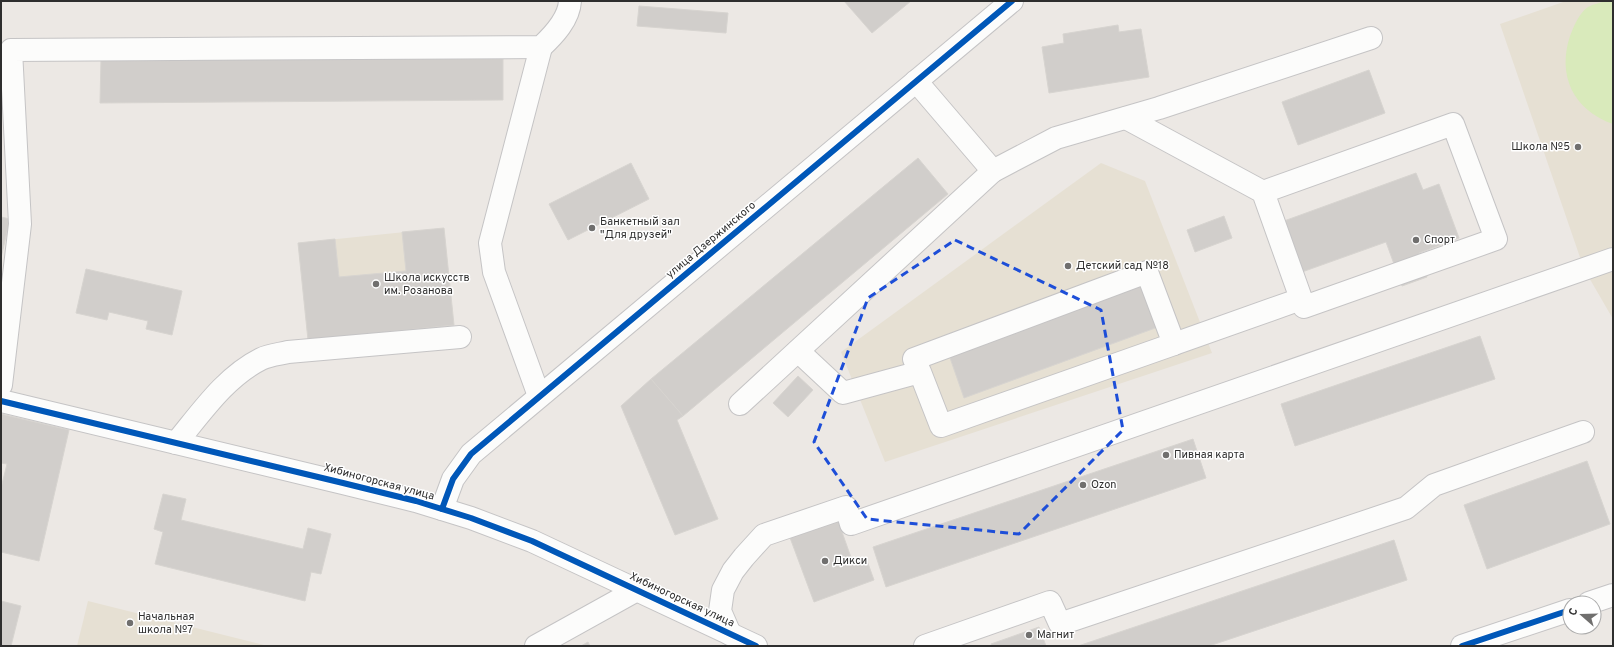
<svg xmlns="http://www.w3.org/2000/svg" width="1614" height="647" font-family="Overpass,sans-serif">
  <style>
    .education { fill: #e6e0d3 }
    .pitch { fill: #d9eabb }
    .building { fill: #d1cecb; stroke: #d7d4d0 }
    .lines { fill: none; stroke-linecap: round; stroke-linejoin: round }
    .minor-casing { stroke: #c5c4c5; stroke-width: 24 }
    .minor { stroke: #fcfcfb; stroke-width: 22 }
    .cycleway-casing { stroke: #fff; stroke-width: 8 }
    .cycleway { stroke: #0057b8; stroke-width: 6 }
    .marked { fill: none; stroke: #1d4ed8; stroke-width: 3; stroke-dasharray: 8 5; stroke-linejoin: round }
    .poi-dot { fill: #706f6e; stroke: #fff; stroke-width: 1.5 }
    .labels { text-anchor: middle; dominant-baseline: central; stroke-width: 3; stroke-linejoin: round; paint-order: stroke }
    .poi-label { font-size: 11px; fill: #2e2e2e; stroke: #fff; text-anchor: start }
    .street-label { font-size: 11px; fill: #2e2e2e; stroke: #fff }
  </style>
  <rect width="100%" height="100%" fill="#ece8e4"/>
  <g class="education">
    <path d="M1566,1H1613V319L1584,269L1500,24Z"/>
    <path d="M1101,163L1145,181L1212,353L885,462L841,352Z"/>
    <path d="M444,228L454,325L308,340L298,243Z"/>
    <path d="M88,601L268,646H77Z"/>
  </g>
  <path class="pitch" d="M1606,1H1613V124C1573,110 1557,75 1570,36C1574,26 1579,13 1588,7C1593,4 1600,3 1606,1Z"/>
  <g class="building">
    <path d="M844,1H911L872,33Z"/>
    <path d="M639,6L728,13L726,33L637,26Z"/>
    <path d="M1118,25L1119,32L1141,29L1149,77L1049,93L1042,47L1064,43L1063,34Z"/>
    <path d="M101,59H503V100L100,103Z"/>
    <path d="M1369,70L1385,113L1298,145L1282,102Z"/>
    <path d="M918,158L948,194L683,416L651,379Z"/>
    <path d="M631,163L649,199L568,240L549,204Z"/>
    <path d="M1416,173L1423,190L1439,184L1459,238L1419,253L1427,277L1402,286L1386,242L1302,272L1284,221Z"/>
    <path d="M1224,216L1232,238L1195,252L1187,230Z"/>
    <path d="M1,217L10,219L1,258Z"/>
    <path d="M444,228L454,325L308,340L298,243L335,239L339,277L406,271L402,232Z"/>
    <path d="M86,269L182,291L172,335L146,329L148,321L109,312L107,320L76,313Z"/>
    <path d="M1143,285L1158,327L964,398L949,355Z"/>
    <path d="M1480,336L1495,379L1295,446L1281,404Z"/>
    <path d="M798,376L813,390L788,417L773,403Z"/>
    <path d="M651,379L683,416L677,420L718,519L675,535L621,406Z"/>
    <path d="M1,414L69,430L39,561L1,552V488L7,464L1,463Z"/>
    <path d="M1193,439L1206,478L886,587L873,547Z"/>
    <path d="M1587,461L1610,524L1487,569L1464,505Z"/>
    <path d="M163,494L186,499L181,520L303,549L308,528L331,534L321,574L311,572L305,601L155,564L163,532L154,529Z"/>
    <path d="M837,518L853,563L866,558L874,580L814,602L789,535Z"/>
    <path d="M1394,540L1407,580L1209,646H1078Z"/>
    <path d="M1,601L21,606L11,646H1Z"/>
    <path d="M1039,627L1046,646H992L991,644Z"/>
    <path d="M588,642L590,646H581Z"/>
  </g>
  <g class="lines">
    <g class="minor-casing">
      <g id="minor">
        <path d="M916,81L993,171L1056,138L1159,108L1371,38"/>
        <path d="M1126,118L1263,192L1453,124L1496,239L1304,307L1263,192"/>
        <path d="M1174,344L1301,299"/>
        <path d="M798,351L843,393L920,372L914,359L1147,272L1174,344L941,426L920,372"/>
        <path d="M1,385L20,224L11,50L541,47C554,35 569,19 570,1"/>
        <path d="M539,396L494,272L490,243L541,47"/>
        <path d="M1,401L343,483L416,501L471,518L532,541L756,646"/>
        <path d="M740,404L993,171"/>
        <path d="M176,443C201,413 225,377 261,359C269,355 280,354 288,352L460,337"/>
        <path d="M442,509L453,479L471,454L1012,1"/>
        <path d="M1589,603L1613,595"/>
        <path d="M730,634L720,611L723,590L733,571L744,557L764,535L846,507L851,524L1613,259"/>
        <path d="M536,646L637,590"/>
        <path d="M925,646L1050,602L1060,624L1406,508L1434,485L1583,432"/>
        <path d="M1462,646L1570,610"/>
      </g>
    </g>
    <use href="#minor" class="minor"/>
    <g class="cycleway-casing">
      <g id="cycleway">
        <path d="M1,401L343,483L416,501L471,518L532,541L756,646"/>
        <path d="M442,509L453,479L471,454L1012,1"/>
        <path d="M1462,646L1570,610"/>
      </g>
    </g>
    <use href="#cycleway" class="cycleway"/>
  </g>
  <path class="marked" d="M955,240L1101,310L1123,430L1019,534L867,519L814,442L868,298Z"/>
  <g class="poi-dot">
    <circle cx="1578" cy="147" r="4"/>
    <circle cx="592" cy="228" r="4"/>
    <circle cx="1416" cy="240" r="4"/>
    <circle cx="1068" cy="266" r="4"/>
    <circle cx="376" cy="284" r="4"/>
    <circle cx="1166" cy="455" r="4"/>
    <circle cx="1083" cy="485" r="4"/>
    <circle cx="825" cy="561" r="4"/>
    <circle cx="130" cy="623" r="4"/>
    <circle cx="1029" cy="635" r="4"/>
  </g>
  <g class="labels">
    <g class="poi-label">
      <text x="1570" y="147" text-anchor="end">Школа №5</text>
      <text x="600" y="222">Банкетный зал<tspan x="600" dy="13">"Для друзей"</tspan></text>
      <text x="1424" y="240">Спорт</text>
      <text x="1076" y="266">Детский сад №18</text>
      <text x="384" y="278">Школа искусств<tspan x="384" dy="13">им. Розанова</tspan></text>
      <text x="1174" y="455">Пивная карта</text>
      <text x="1091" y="485">Ozon</text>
      <text x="833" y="561">Дикси</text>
      <text x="138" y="617">Начальная<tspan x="138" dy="13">школа №7</tspan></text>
      <text x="1037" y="635">Магнит</text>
    </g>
    <g class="street-label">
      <text transform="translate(711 240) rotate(-40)">улица Дзержинского</text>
      <text transform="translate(379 482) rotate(15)">Хибиногорская улица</text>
      <text transform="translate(682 600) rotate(25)">Хибиногорская улица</text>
    </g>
  </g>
  <rect width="1614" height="647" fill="none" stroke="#2e2e2e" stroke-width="4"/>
  <g transform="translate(1582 615) rotate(290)"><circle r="19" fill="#ffffff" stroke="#ababab"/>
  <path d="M0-3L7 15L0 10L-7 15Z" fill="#706f6e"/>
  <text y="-6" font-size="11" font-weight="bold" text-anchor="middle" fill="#2e2e2e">С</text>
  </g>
</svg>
